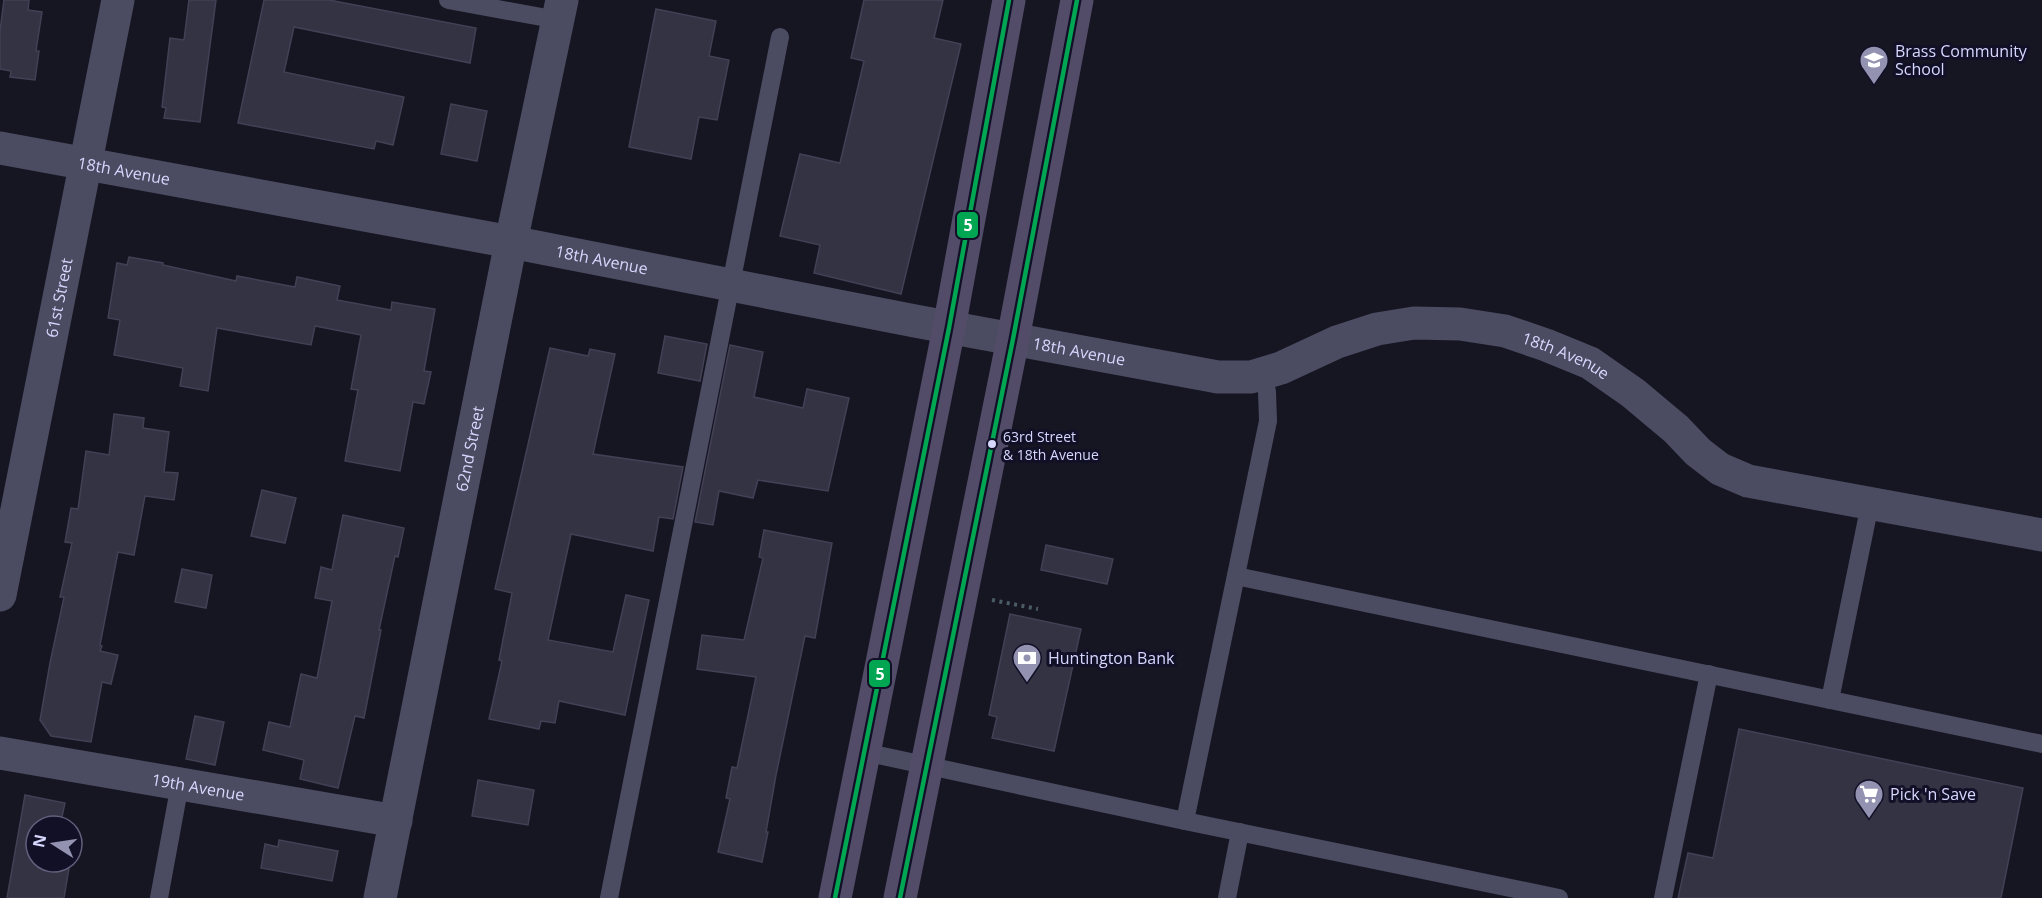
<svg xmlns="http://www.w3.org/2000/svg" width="2042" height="898" font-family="'Open Sans',sans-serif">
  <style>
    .building { fill: #343344; stroke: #424055; stroke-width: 1.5 }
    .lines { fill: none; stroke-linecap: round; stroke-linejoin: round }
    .path { stroke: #4b5c67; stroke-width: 4; stroke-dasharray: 3 4.5; stroke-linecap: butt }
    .lane { stroke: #4b4c62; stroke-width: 18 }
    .street { stroke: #4b4c62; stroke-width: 33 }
    .primary { stroke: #524c68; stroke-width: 33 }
    .bus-1-casing { stroke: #111027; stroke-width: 9 }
    .bus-1 { stroke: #00a651; stroke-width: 4.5 }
    .bus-dot { fill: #d7d7fe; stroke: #111027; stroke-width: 2 }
    .labels { text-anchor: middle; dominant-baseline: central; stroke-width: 6; stroke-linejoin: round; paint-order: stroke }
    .bus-label { font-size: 14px; fill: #d7d7fe; stroke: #111027; text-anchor: start }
    .poi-label { font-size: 16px; fill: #d7d7fe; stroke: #111027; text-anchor: start }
    .street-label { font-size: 16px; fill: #d7d7fe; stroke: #111027 }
    .line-badge { stroke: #111027; stroke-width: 2 }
    .badge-label { font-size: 16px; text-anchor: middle; font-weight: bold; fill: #fff }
  </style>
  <rect width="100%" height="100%" fill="#161522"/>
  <g class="building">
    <path d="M4,0H29L28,10L42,12L36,51H39L35,80L10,77L11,71L0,69V31Z"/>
    <path d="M189,0H216L200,122L164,118L166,108L162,107L170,38L184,40Z"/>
    <path d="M264,0H329L476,28L470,63L294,27L284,72L404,97L393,145L376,141L374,149L238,123Z"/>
    <path d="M864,0H943L934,38L961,44L901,294L814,273L820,245L780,236L800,154L840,163L864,61L851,58Z"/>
    <path d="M656,9L716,21L709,56L729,60L717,120L699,117L691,159L629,147Z"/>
    <path d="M451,104L487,111L477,161L441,154Z"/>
    <path d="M129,257L163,263V265L236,281L237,276L295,287L297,277L340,286L337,300L391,310L392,302L435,309L424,371L431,372L424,404L413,402L400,471L345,461L358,390L351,389L361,335L315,326L311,345L217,328L208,391L180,386L183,368L114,355L120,320L108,318L117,263L127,265Z"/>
    <path d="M665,336L707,344L700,381L658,373Z"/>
    <path d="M730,345L763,352L754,397L803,408L807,389L849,398L828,491L758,480L753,498L719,491L713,525L695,522Z"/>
    <path d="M550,348L588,356L590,349L615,354L593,454L683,467L673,519L659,517L653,551L571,534L548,640L613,652L626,595L649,600L625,715L559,701L555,723L541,721L539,729L489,719L502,661L499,660L512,593L495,589Z"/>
    <path d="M114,414L144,418L143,428L169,432L164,472L178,473L174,500L145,496L134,555L118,552L100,645L102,646L100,651L118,655L111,684L102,682L91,742L51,736L40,720L50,663L64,597H60L72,543L65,542L71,508L78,509L86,451L109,455Z"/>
    <path d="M262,490L296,498L285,543L251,536Z"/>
    <path d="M343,515L404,528L398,557L395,556L379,630H381L364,718L355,716L338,788L300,779L304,760L263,750L269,722L290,727L301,674L317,678L332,601L315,598L321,567L332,570Z"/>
    <path d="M764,530L832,543L815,638L805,636L776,775L766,832H768L762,862L718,852L730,799L726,798L732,767L737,768L756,677L697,669L702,635L744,640L763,558L759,557Z"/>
    <path d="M1046,545L1113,559L1107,584L1041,570Z"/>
    <path d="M182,569L212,575L206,608L175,602Z"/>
    <path d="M1010,614L1081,629L1054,751L992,738L997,717L989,715Z"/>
    <path d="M195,716L224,722L215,765L186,759Z"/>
    <path d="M1739,729L2023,788L2001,898H1678L1688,853L1713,858Z"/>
    <path d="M478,780L534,790L528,825L472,816Z"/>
    <path d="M25,795L65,803L60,826H36V862H70L64,898H7Z"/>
    <path d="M279,840L338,851L332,881L261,868L265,844L278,847Z"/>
  </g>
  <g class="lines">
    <path class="path" d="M992,600L1038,609"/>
    <g class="lane">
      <path d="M448,0L558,20"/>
      <path d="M1236,576L2042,744"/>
      <path d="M1830,700L1870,504"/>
      <path d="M864,752L1185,821L1559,898"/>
      <path d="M1185,821L1268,421L1267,392L1263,374"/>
      <path d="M159,898L180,784"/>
      <path d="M609,898L780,37"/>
      <path d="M1227,898L1240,832"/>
      <path d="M1663,898L1709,674"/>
    </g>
    <g class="street">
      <path id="s1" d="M0,148L511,242L915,321L1218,377H1251L1281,368L1337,342L1377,329L1414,323L1460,324L1505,331L1546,345L1590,363L1633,393L1676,429L1698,452L1720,469L1748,481L2042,535"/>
      <path id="s2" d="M0,595L118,0"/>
      <path id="s3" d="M0,753L396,821"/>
      <path id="s4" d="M380,898L511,242L562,0"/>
    </g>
    <g class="primary">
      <path d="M835,898L949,328L1009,0"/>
      <path d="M900,898L1013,339L1077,0"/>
    </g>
    <g class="bus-1-casing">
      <g id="bus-1">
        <path d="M835,898L949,328L1009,0"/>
        <path d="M900,898L1013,339L1077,0"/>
      </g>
    </g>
    <use href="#bus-1" class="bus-1"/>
  </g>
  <defs>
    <g id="school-pin" transform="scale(1.5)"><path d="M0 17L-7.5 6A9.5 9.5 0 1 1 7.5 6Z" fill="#9393b1" stroke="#111027"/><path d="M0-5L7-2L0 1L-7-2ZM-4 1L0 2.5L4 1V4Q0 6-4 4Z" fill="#fff"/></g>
    <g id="bank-pin" transform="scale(1.5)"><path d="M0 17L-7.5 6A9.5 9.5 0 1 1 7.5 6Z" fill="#9393b1" stroke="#111027"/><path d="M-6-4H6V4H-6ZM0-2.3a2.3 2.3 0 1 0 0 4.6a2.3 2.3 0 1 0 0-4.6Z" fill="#fff"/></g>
    <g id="supermarket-pin" transform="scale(1.5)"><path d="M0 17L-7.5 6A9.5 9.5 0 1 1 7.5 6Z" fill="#9393b1" stroke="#111027"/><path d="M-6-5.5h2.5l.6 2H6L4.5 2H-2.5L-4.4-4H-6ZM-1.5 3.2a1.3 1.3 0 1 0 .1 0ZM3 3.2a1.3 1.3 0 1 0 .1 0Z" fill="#fff"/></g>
  </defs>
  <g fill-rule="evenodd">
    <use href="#school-pin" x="1874" y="60"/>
    <use href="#bank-pin" x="1027" y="658"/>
    <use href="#supermarket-pin" x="1869" y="794"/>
  </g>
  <circle class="bus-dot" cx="992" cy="444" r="5"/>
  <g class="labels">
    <g class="bus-label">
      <text x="1003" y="436">63rd Street<tspan x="1003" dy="18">&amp; 18th Avenue</tspan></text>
    </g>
    <g class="poi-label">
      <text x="1895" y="51">Brass Community<tspan x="1895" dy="18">School</tspan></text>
      <text x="1048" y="658">Huntington Bank</text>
      <text x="1890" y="794">Pick 'n Save</text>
    </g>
    <g class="street-label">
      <text stroke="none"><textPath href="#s1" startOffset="126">18th Avenue</textPath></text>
      <text stroke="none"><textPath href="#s1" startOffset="612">18th Avenue</textPath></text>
      <text stroke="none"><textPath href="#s2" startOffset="303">61st Street</textPath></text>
      <text stroke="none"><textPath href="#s1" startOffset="1098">18th Avenue</textPath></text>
      <text stroke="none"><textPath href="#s1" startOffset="1602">18th Avenue</textPath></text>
      <text stroke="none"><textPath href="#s4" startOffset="458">62nd Street</textPath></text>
      <text stroke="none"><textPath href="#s3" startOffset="201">19th Avenue</textPath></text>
    </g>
  </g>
  <g class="line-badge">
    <rect x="956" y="211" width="23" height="28" rx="6" fill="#00a651"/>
    <rect x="868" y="659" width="23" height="29" rx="6" fill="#00a651"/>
  </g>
  <g class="badge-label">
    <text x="968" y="231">5</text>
    <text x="880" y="680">5</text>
  </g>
  <g transform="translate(54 844) rotate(282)"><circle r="28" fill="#111027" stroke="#60607d" stroke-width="1.5"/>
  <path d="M0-4.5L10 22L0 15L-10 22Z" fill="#9393b1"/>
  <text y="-9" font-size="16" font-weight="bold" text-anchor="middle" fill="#d7d7fe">N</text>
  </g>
</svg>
